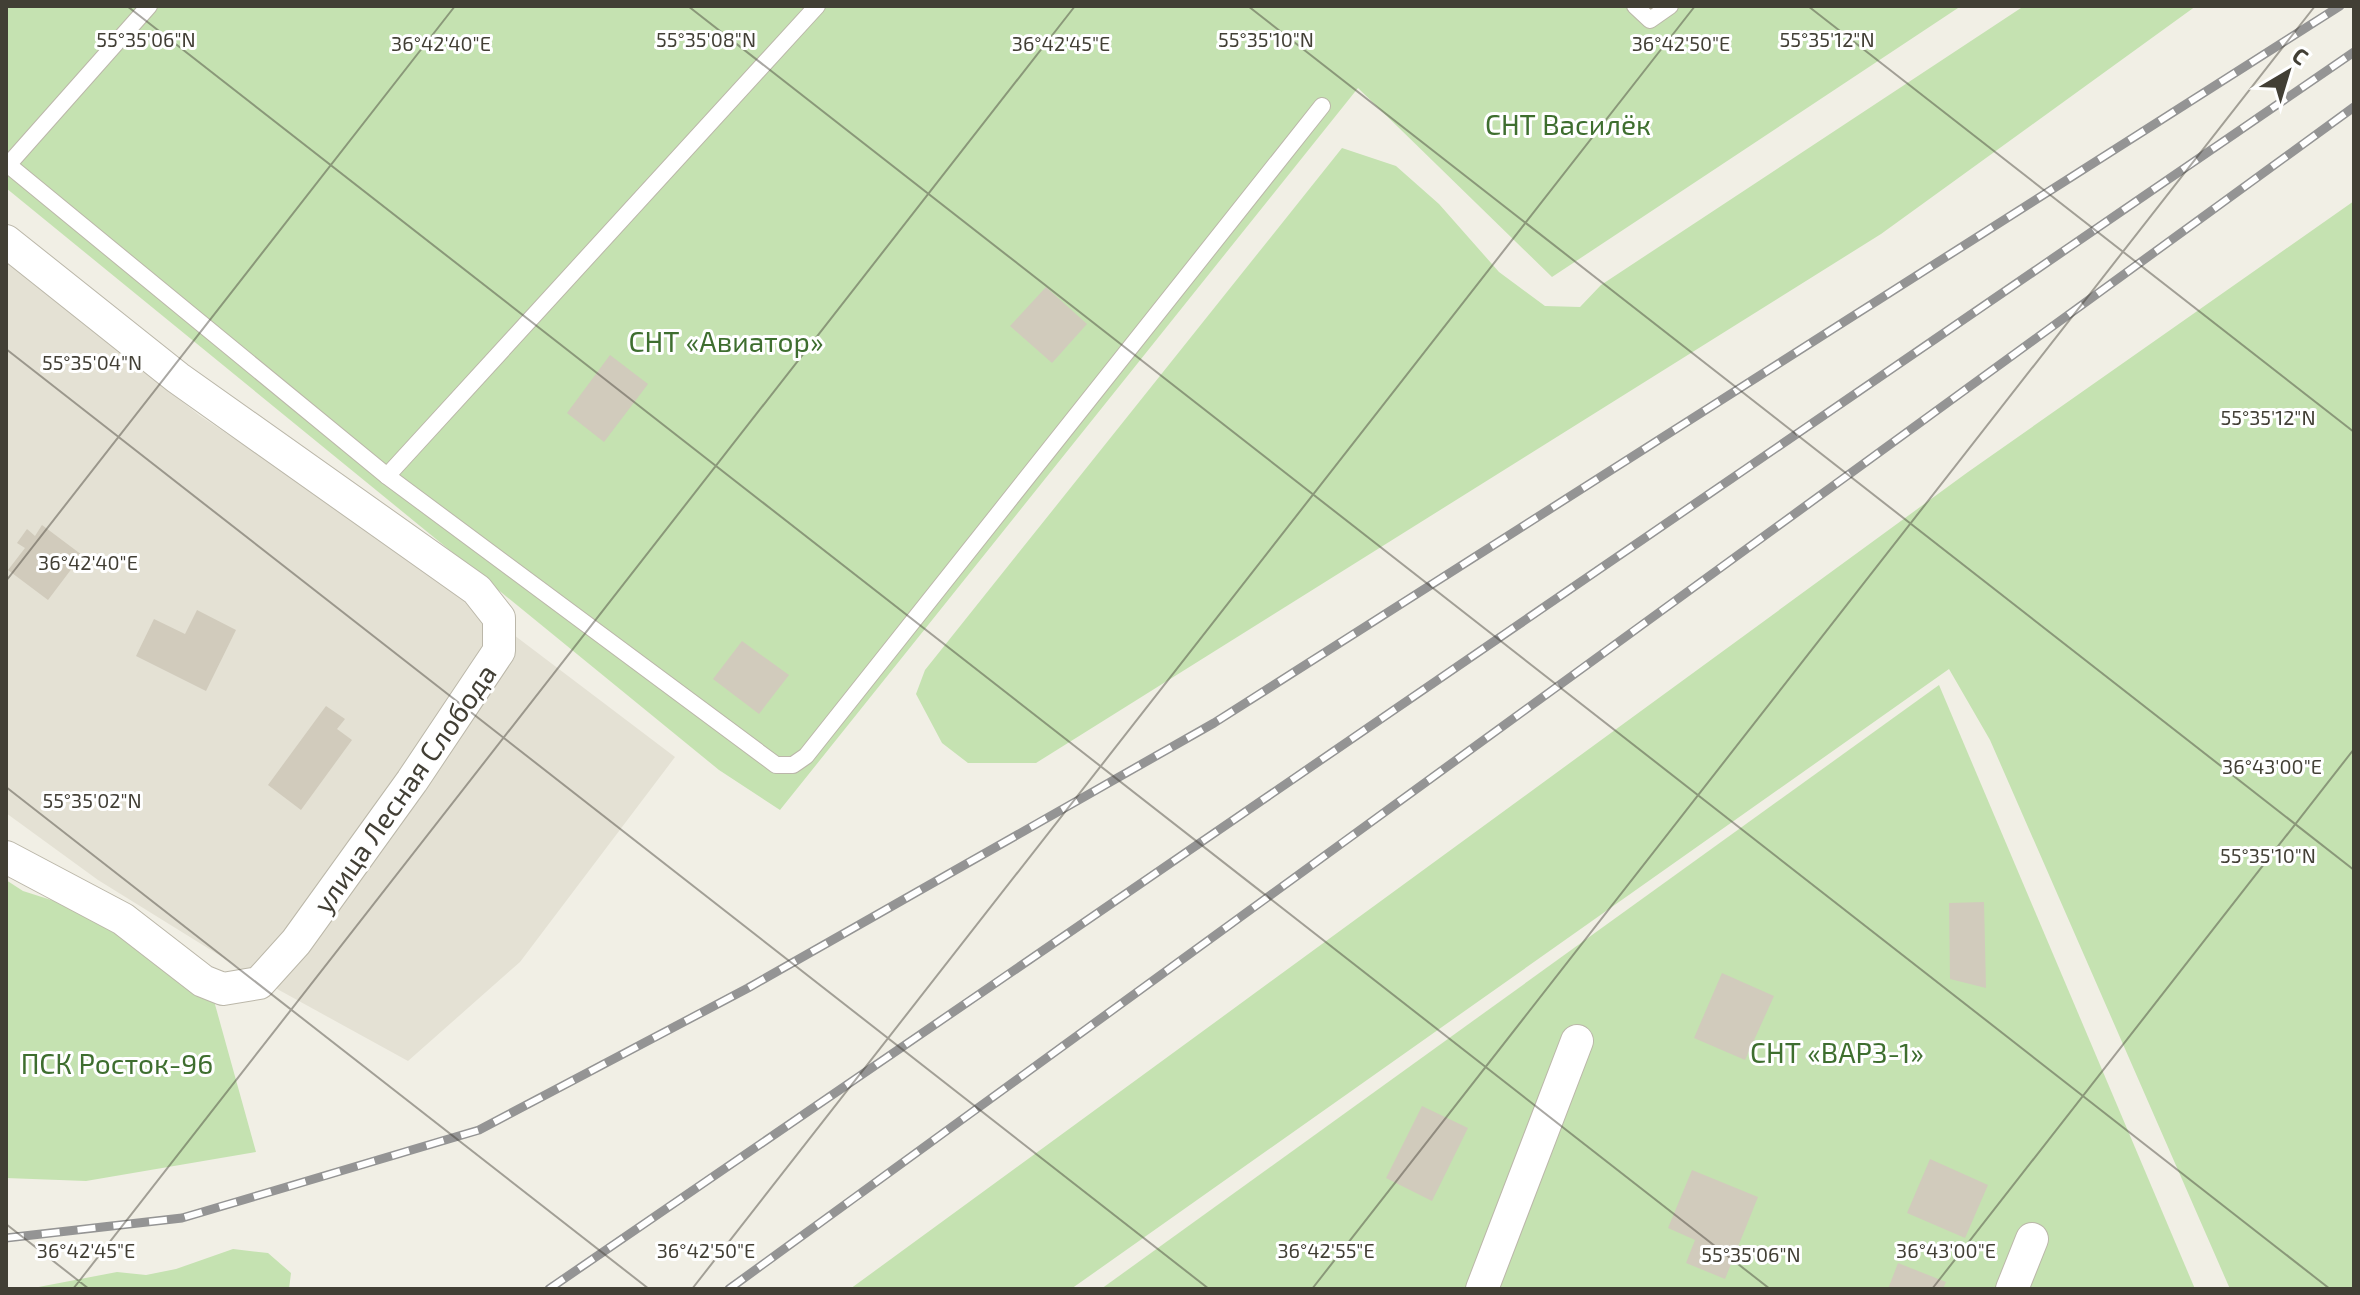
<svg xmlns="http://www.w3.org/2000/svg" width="2360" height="1295" font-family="'Exo 2',sans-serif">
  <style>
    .residential { fill: #e4e1d4 }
    .green { fill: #c5e2b1 }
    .building { fill: #d1cbbc }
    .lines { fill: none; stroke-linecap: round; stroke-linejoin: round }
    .service-casing { stroke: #bbb7a9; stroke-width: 18 }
    .minor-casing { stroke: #bbb7a9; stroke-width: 34 }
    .service { stroke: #fff; stroke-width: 16 }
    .minor { stroke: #fff; stroke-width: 32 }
    .rail-casing { stroke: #949494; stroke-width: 9 }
    .rail { stroke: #fff; stroke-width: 6; stroke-dasharray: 18; stroke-linecap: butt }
    .ticks { fill: none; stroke: #423f35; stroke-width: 2; stroke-opacity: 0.45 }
    .labels { text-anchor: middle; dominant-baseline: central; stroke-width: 6; stroke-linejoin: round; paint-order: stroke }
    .park-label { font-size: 28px; fill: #3e6e2f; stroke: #fff }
    .street-label { font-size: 28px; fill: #423f35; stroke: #fff }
    .ticks-label { font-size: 20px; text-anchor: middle; fill: #423f35; stroke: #fff; stroke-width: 6; stroke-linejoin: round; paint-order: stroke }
  </style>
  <rect width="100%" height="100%" fill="#f1efe5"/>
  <path class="residential" d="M6,262L199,415L360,523L465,598L675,757L520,962L408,1061L248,973L98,880L6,813Z"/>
  <g class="green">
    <path d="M6,6H1961L1552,277L1358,88L780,810L719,770L6,188Z"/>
    <path d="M2024,6H2196L1881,234L1036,763H968L942,743L916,694L925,670L1342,148L1396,166L1439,204L1499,272L1545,306L1580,307L1601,285Z"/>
    <path d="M2354,201V1289H2230L1990,740L1949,669L1071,1289H850L1968,472Z"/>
    <path d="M1939,685L2195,1289H1101Z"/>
    <path d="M6,880L23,891L92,913L211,990L256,1152L86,1181L6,1178Z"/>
    <path d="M233,1249L268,1253L291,1273L289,1289H28L117,1272L146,1275L176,1269Z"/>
  </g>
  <g class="building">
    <path d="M1046,287L1087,324L1052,363L1010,326Z"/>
    <path d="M610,355L648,384L604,442L567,413Z"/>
    <path d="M42,525L82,555L48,600L8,570L25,548L17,543L27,529L35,536Z"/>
    <path d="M197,610L236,630L206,691L136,656L154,619L185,634Z"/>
    <path d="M742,641L789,675L759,714L713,679Z"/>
    <path d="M326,706L345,719L337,729L352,740L301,810L268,785Z"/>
    <path d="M1984,902L1986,988L1950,979L1949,903Z"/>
    <path d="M1722,973L1774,996L1745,1060L1694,1038Z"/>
    <path d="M1422,1106L1468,1128L1432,1201L1386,1178Z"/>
    <path d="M1930,1159L1988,1185L1965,1238L1907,1213Z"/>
    <path d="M1692,1170L1758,1197L1725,1279L1686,1263L1695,1240L1668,1228Z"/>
    <path d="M1898,1263L1946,1282L1943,1289H1888Z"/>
  </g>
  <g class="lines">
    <g class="service-casing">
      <g id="service">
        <path d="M1635,6L1650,20L1670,6"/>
        <path d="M6,163L387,476L776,765H793L806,756L1322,106"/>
        <path d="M8,165L149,6"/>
        <path d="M387,476L817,6"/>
      </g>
    </g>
    <g class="minor-casing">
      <g id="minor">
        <path d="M6,241L178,378L477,590L499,618V651L412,781L296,942L259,983L223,989L203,981L123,919L6,857"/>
        <path d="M1482,1289L1577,1041"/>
        <path d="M2012,1289L2032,1239"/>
      </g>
    </g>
    <use href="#service" class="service"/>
    <use href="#minor" class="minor"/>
    <g class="rail-casing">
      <g id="rail">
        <path d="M6,1238L182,1218L479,1130L748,988L1214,723L2340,6"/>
        <path d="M549,1289L2354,52"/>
        <path d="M729,1289L2354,107"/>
      </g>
    </g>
    <use href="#rail" class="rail"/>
  </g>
  <path class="ticks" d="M127,6L1770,1289M688,6L2330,1289M1248,6L2354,870M1808,6L2354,432M6,349L1209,1289M6,581L455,6M6,787L649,1289M6,1224L89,1289M73,1289L1075,6M692,1289L1695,6M1312,1289L2315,6M1932,1289L2354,749"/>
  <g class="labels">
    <g class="park-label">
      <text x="1568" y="124">СНТ Василёк</text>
      <text x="726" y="341">СНТ «Авиатор»</text>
      <text x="1837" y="1052">СНТ «ВАРЗ-1»</text>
      <text x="117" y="1063">ПСК Росток-96</text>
    </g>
    <g class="street-label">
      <text transform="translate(404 788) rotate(-55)">улица Лесная Слобода</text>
    </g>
  </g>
  <g class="ticks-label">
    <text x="146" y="47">55°35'06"N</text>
    <text x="706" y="47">55°35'08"N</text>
    <text x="1266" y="47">55°35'10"N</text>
    <text x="1827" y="47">55°35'12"N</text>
    <text x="441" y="51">36°42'40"E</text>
    <text x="1061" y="51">36°42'45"E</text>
    <text x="1681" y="51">36°42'50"E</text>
    <text x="92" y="370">55°35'04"N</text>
    <text x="2268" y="425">55°35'12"N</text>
    <text x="88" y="570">36°42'40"E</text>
    <text x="2272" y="774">36°43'00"E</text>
    <text x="92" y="808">55°35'02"N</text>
    <text x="2268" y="863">55°35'10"N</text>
    <text x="86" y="1258">36°42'45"E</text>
    <text x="706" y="1258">36°42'50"E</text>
    <text x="1326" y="1258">36°42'55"E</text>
    <text x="1946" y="1258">36°43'00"E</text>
    <text x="1751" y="1262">55°35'06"N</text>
  </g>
  <rect width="2360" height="1295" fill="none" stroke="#423f35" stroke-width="16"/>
  <g transform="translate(2288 72) rotate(38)" stroke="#ffffff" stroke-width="6" paint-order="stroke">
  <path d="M0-6L14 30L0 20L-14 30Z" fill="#423f35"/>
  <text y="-12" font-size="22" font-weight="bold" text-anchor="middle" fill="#423f35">С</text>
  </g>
</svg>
